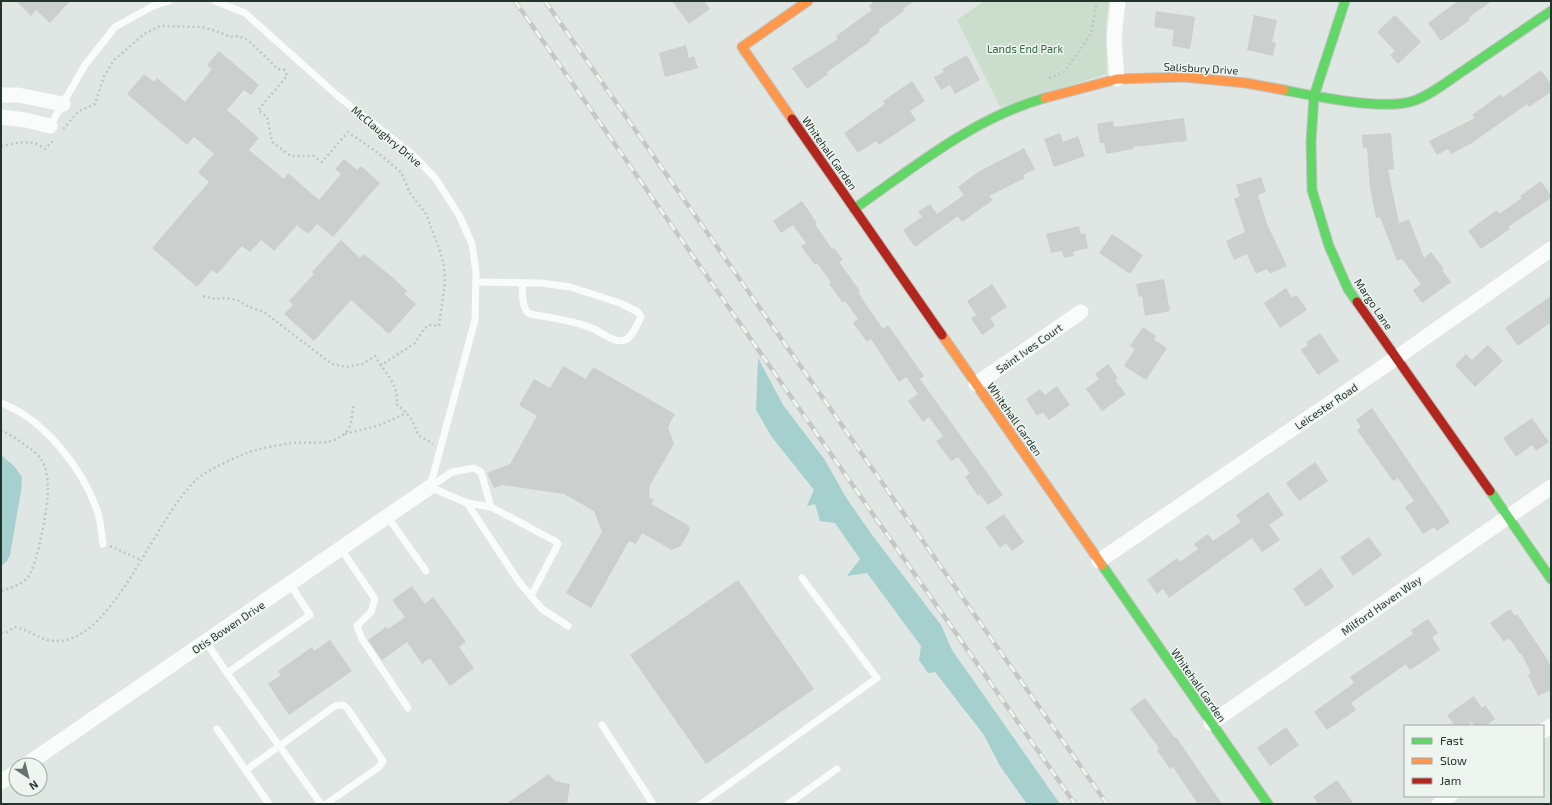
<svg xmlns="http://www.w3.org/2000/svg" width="1552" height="805" font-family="'Exo 2',sans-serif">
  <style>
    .green { fill: #cbdece }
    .water { fill: #a5d0ce }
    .building { fill: #cbcfcd }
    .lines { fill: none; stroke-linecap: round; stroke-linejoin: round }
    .fast-casing { stroke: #bdc5c1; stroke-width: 11 }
    .slow-casing { stroke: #bdc5c1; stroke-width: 11 }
    .jam-casing { stroke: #bdc5c1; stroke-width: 11 }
    .path { stroke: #bfc5c3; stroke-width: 2.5; stroke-dasharray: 2 3; stroke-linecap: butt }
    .lane { stroke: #fafbfb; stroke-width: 7 }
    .street { stroke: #fafbfb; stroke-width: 15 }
    .fast { stroke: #63d668; stroke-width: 9 }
    .slow { stroke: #ff974d; stroke-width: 9 }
    .jam { stroke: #b3261e; stroke-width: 9 }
    .rail-casing { stroke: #c6c8c7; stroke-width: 4.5 }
    .rail { stroke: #eef5f0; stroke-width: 3; stroke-dasharray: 9; stroke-linecap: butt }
    .labels { text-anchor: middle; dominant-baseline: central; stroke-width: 3; stroke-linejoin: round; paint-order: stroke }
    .park-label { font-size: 11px; fill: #31673c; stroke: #eef5f0 }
    .street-label { font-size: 11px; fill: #22352c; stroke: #eef5f0 }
  </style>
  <rect width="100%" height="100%" fill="#e0e6e3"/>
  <path class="green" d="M984,1H1109L1106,26L1107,74L1000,107L957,20Z"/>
  <g class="water">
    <path d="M758,358L783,405L825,460L845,496L872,535L941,625L952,650L1060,804H1027L1000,766L984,735L935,672L928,673L919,660L921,646L867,573L847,576L860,559L835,523L820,521L815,504L807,506L814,490L771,436L756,410Z"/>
    <path d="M1,455L14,466L22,477L21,491L10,555L7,561L1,566Z"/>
  </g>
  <g class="building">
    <path d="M16,1H70L50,23L36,10L31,16Z"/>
    <path d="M672,1H704L710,9L689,24Z"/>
    <path d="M875,1H915L903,9L904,11L878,30L880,32L870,39L871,41L827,72L828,74L807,89L792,68L838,39L836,36L872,10L869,6Z"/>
    <path d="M1458,1H1492L1468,18L1470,20L1441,41L1428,23Z"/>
    <path d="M1156,11L1195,17L1190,49L1172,46L1174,30L1154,27Z"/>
    <path d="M1254,15L1277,20L1272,42L1276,43L1273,56L1247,50Z"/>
    <path d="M1395,15L1421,42L1398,64L1390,55L1395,51L1377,32Z"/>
    <path d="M686,45L689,58L694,56L698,68L665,77L659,53Z"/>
    <path d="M219,51L259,85L251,95L244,90L227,110L259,138L249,150L284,179L288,173L319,200L341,174L335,169L344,159L357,170L361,166L380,183L333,237L317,224L308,234L297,225L274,251L261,240L250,252L242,246L217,274L212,270L197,287L152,248L209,182L198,172L214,154L194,137L187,145L127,94L144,74L154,82L157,78L185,102L212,69L207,65Z"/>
    <path d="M967,55L980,80L955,94L950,85L941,90L934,77L944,72L942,69Z"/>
    <path d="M1541,70L1551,84V92L1529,107L1527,104L1472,143L1451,154L1448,149L1437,155L1429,141L1475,118L1472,115L1501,94L1503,97Z"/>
    <path d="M912,81L925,101L910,111L916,120L879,145L876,141L858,153L844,133L885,104L883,101Z"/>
    <path d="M1184,118L1187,141L1133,147V149L1106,154L1104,143H1100L1097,124L1113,121L1114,127Z"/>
    <path d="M1060,133L1063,142L1078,136L1085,156L1054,167L1044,139Z"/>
    <path d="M1391,133L1394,169L1388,170L1399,223L1409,219L1424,258L1431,252L1444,269L1442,270L1451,282L1422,303L1413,290L1421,284L1402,259L1397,261L1380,217L1376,218L1370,188L1367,148H1363L1362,135Z"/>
    <path d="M1024,148L1035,169L1023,175L1025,178L989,196L993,200L962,222L958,216L915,247L903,230L922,217L918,212L930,204L937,214L964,195L958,187L978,172Z"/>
    <path d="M1261,177L1266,192L1258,195L1267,224L1287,266L1270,274L1267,269L1256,274L1247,254L1234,260L1226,241L1245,232L1234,199L1240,196L1236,185Z"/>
    <path d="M1541,181L1551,196V198L1508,227L1510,229L1481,249L1468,231L1497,210L1499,214L1522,198L1520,196Z"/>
    <path d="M802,201L817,223L815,224L832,249L834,248L843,260L839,262L860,291L858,292L865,303L883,329L888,325L924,376L920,379L1003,495L988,505L980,494L978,496L965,477L970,473L958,457L951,461L936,441L943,436L929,417L923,422L908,401L918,394L906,377L899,382L871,339L867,342L853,323L858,319L845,301L843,303L829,284L831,282L817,263L815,265L801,246L806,243L793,225L781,233L773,221Z"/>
    <path d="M1079,226L1081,234L1085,233L1088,248L1073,252L1074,256L1064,258L1062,251L1051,253L1046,234Z"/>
    <path d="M1112,234L1143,255L1130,274L1099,253Z"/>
    <path d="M341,240L360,258L364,254L392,277L407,291L404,294L416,304L389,334L351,300L314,341L284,314L293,305L289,301L314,274L312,272Z"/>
    <path d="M1164,279L1170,311L1145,316L1142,296L1139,297L1136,284Z"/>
    <path d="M992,284L1007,307L990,318L995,326L982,335L971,318L976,315L967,301Z"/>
    <path d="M1286,288L1292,298L1297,295L1307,310L1280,328L1264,303Z"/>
    <path d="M1551,296V322L1518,346L1505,328Z"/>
    <path d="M1143,327L1156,336L1154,340L1167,348L1146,380L1124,366L1135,349L1130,346Z"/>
    <path d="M1320,333L1339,361L1318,375L1301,350L1308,345L1306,342Z"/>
    <path d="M1488,345L1503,361L1475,387L1455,365L1466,354L1472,360Z"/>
    <path d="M1108,364L1118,378L1115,380L1126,394L1102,411L1086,389L1099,379L1095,374Z"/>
    <path d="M563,366L586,379L593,367L675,414L668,427L674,444L650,485L649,497L654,500L651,504L688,525L690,530L681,546L672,550L642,533L636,544L629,541L591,608L566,593L602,532L594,511L564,494L502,485L494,488L487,473L510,464L537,416L519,405L534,379L550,388Z"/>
    <path d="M1057,386L1070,405L1049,420L1043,412L1037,416L1026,399L1040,389L1045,395Z"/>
    <path d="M1372,408L1450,522L1437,531L1434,527L1423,534L1405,507L1414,501L1398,478L1393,481L1357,430L1361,427L1356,420Z"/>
    <path d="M1532,418L1549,442L1536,451L1532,445L1516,457L1503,438Z"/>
    <path d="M1315,462L1328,481L1299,501L1286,483Z"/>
    <path d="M1268,492L1284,515L1269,525L1280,540L1262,552L1252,538L1169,598L1163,589L1157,594L1147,580L1177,558L1180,562L1198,549L1194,544L1208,534L1213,541L1241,522L1236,515Z"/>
    <path d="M1004,514L1024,542L1012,551L1006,543L1000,548L985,527Z"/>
    <path d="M1369,537L1382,555L1353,576L1340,557Z"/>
    <path d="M1321,568L1334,587L1306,607L1293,589Z"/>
    <path d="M738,580L814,689L706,764L630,655Z"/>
    <path d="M412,586L425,604L433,597L466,642L459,647L474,668L450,686L430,658L422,664L407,642L382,660L368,640L386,627L388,629L405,617L392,600Z"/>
    <path d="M1510,609L1515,616L1517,614L1546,657L1551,667V690L1538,696L1528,675L1531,673L1521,653L1520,654L1509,638L1504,642L1490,623Z"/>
    <path d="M1428,619L1438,633L1432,637L1440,650L1410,670L1406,664L1351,703L1356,710L1327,730L1314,712L1354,683L1350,677L1413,634L1411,630Z"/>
    <path d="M330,640L352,671L289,715L268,684L281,675L278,671L312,647L314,651Z"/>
    <path d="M1474,696L1482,708L1485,705L1495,719L1486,726H1475L1472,722L1466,726H1455L1447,715Z"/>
    <path d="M1145,698L1175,738L1176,737L1222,804H1198L1173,767L1170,769L1157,750L1159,748L1130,709Z"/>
    <path d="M1286,727L1299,745L1270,766L1257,748Z"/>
    <path d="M549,774L555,781L570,784L567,804H506Z"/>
    <path d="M1337,780L1354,804H1318L1313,797Z"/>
  </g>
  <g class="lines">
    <g class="fast-casing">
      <g id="fast">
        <path d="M1345,1L1314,96L1311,142L1312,190L1329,246L1348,289L1357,302"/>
        <path d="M1284,90C1315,96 1384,111 1413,101C1431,95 1448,81 1463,71C1492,51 1522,31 1551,11"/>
        <path d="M854,209C913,168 975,117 1045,98"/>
        <path d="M1490,491L1551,579"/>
        <path d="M1102,565L1268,804"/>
      </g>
    </g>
    <g class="slow-casing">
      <g id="slow">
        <path d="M1045,98L1117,79L1184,77L1246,83L1284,90"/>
        <path d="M792,119L742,47L808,1"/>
        <path d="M942,335L1102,565"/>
      </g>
    </g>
    <g class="jam-casing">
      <g id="jam">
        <path d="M792,119L942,335"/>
        <path d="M1357,302L1490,491"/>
      </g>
    </g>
    <g class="path">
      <path d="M1049,78L1064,72L1091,34L1097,1"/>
      <path d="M63,129L79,111L95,104L104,76L114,60L144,34L160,26L202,27L219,32L230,37L238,36L248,40L278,69L285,70L287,76L258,110L267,117L272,142L291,156H314L322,162L348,132L374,150L401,172L410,193L426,214L440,251L444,266L445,282L439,326L429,325L424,329L415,343L380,366"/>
      <path d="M1,146L23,142L35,143L45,149L55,139"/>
      <path d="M203,296L215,299L224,298L237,300L249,307L264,312L332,364L347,367L362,364L375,356C383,371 401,386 396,404C407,412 414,421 418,435L433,444"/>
      <path d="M1,430C11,435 35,450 41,459C46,466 48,480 48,488C48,507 38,563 28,577C23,584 9,589 1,591"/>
      <path d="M345,434L377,426L407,413"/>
      <path d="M110,546L141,560"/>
      <path d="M1,633L7,632L15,627C31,630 43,643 60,641C115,637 156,516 197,479C205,471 244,453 256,450C267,447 280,445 292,443C308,441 330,447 344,434C352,428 352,416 353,406"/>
    </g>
    <g class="lane">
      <path d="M215,1L245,13L339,97L412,154L436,179L460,217L472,244L476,272L475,320L430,487"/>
      <path d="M50,126L85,65L115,27L153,6L169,1"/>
      <path d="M476,282L541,283L570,287L620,303L638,312L641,317C637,324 633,337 625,340C616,344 602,333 594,329C573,320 551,318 530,314C521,309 523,293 522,283"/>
      <path d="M1,403C44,419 82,468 97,510C101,520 101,533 103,544"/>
      <path d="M430,487L452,472L474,468L481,472L491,507L555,541L558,544L531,596"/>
      <path d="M430,487L467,503L519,582L542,609L568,626"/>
      <path d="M467,503L491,507"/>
      <path d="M387,516L426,571"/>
      <path d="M341,549L375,599L371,612L357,626L362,639L408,708"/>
      <path d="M206,642L227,673L310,615L290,584"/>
      <path d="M227,673L321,804"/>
      <path d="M602,725L653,804"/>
      <path d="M217,729L269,804"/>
      <path d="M246,770L335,706L343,705L347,708L383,761L379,767L326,804"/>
      <path d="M701,804L877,678L802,578"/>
      <path d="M788,804L837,769"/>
    </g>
    <g class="street">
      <path d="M1117,79L1114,39L1118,1"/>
      <path d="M1,95H18L63,104"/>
      <path d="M1,117L26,120L50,126"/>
      <path d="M976,384L1081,312"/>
      <path d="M1099,561L1396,358L1551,249"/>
      <path d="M1211,723L1551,487"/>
      <path d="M1543,731L1551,726"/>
      <path d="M26,765L430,487"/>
      <path d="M1,782L16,772"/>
      <path d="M1439,804L1450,796"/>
    </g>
    <use href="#fast" class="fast"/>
    <use href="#slow" class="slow"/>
    <use href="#jam" class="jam"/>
    <g class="rail-casing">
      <g id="rail">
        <path d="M515,1L1075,804"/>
        <path d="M545,1L1107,804"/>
      </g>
    </g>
    <use href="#rail" class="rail"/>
  </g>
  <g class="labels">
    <g class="park-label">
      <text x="1025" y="48">Lands End Park</text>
    </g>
    <g class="street-label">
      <text transform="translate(1201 68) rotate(3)">Salisbury Drive</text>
      <text transform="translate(387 136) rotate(40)">McClaughry Drive</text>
      <text transform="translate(830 153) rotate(55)">Whitehall Garden</text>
      <text transform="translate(1374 304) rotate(56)">Margo Lane</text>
      <text transform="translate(1029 348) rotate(-35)">Saint Ives Court</text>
      <text transform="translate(1326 406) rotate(-34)">Leicester Road</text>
      <text transform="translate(1015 419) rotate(55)">Whitehall Garden</text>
      <text transform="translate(1381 605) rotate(-35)">Milford Haven Way</text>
      <text transform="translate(228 627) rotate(-34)">Otis Bowen Drive</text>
      <text transform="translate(1199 685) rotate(55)">Whitehall Garden</text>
    </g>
  </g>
  <rect width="1552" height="805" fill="none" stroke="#22352c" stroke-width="4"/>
  <rect x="1404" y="725" width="140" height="72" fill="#eef5f0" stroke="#9ca8a2"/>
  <rect x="1412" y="738" width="20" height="6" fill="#63d668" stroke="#9ca8a2"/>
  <text x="1440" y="745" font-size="12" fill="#22352c">Fast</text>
  <rect x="1412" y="758" width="20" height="6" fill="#ff974d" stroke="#9ca8a2"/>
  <text x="1440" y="765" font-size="12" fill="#22352c">Slow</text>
  <rect x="1412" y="778" width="20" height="6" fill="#b3261e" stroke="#9ca8a2"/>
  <text x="1440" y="785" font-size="12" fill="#22352c">Jam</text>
  <g transform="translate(28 777) rotate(145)"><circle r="19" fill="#eef5f0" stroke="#9ca8a2"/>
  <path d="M0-3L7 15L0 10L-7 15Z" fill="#64736c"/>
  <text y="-6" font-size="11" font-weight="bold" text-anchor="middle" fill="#22352c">N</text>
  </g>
</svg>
